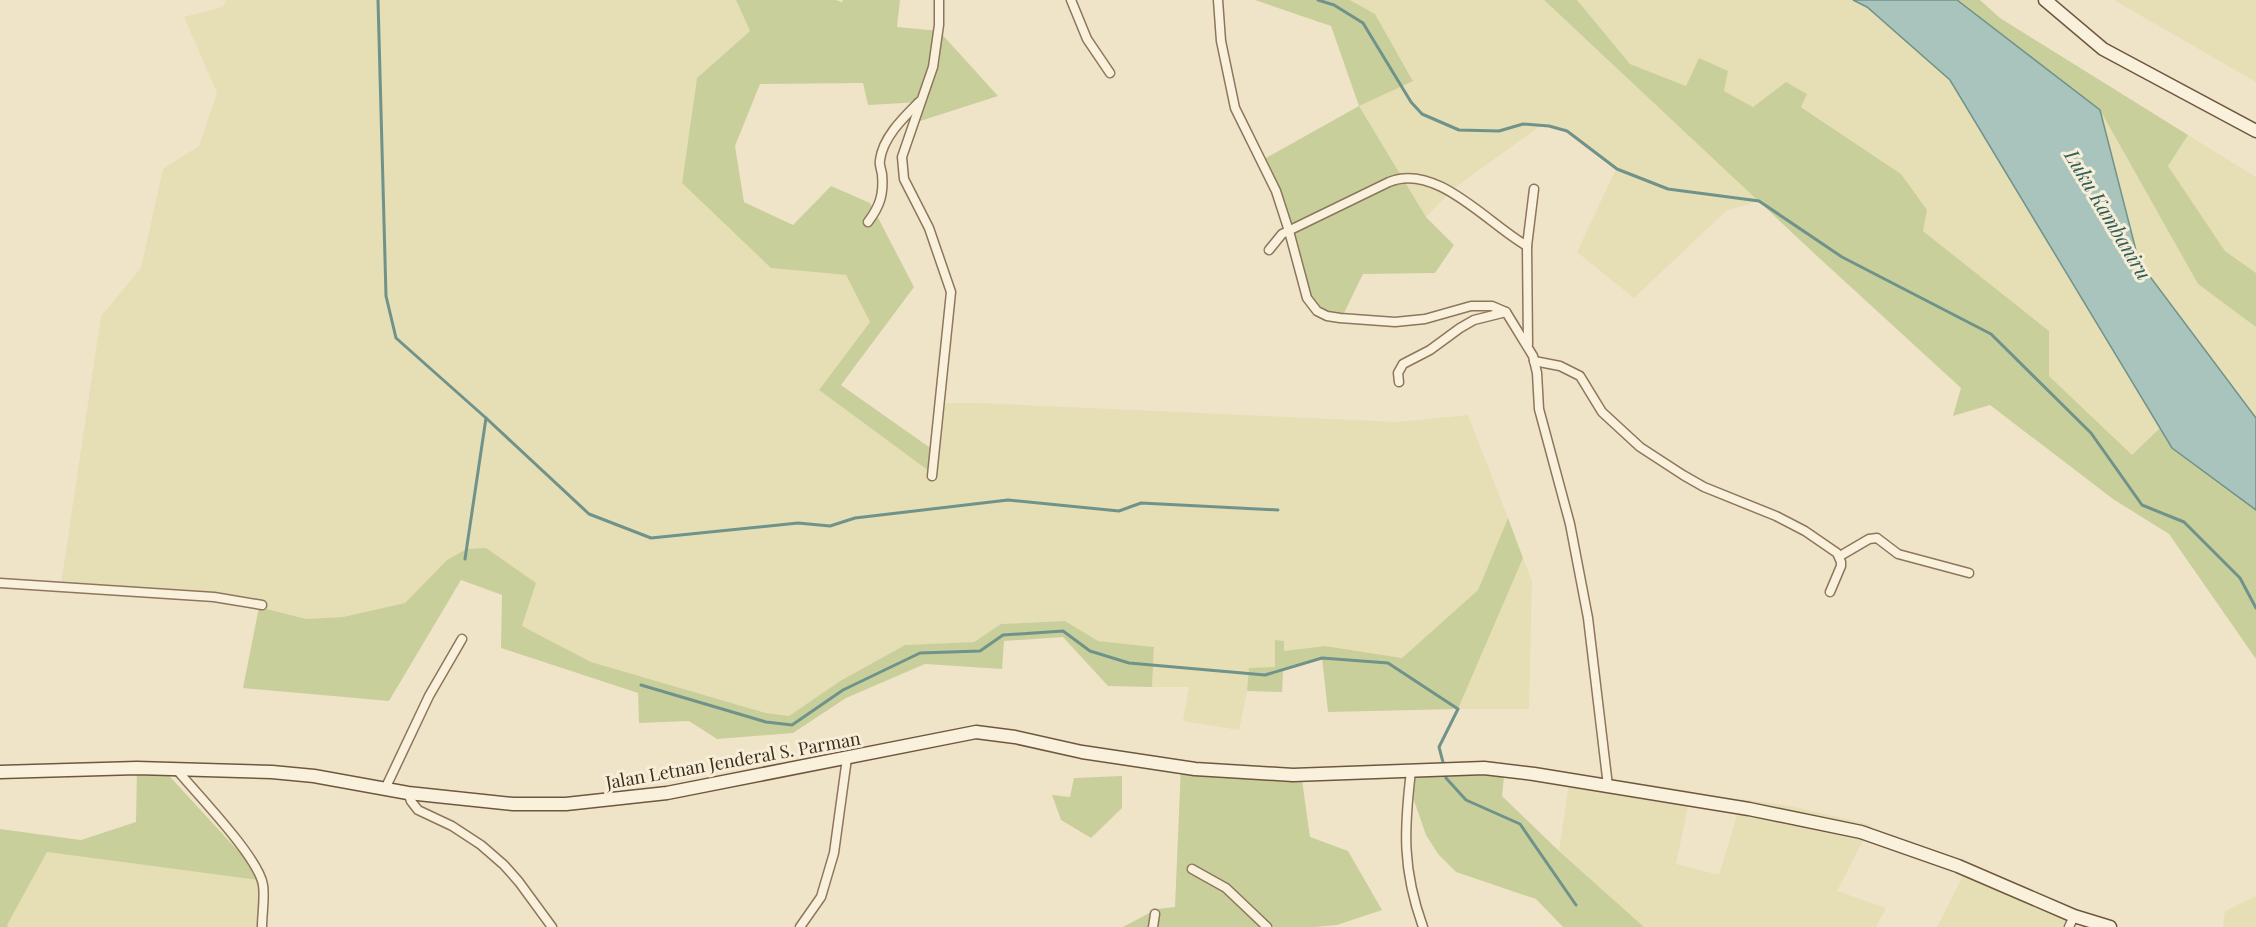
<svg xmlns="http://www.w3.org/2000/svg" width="2256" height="927" font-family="'Playfair Display',serif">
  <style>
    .farmland { fill: #e6deb5 }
    .green { fill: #c9cf9b }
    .water { fill: #a9c4bc; stroke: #6f938a; stroke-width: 1.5 }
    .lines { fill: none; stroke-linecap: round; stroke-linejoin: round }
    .stream { stroke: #6f938a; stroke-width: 3 }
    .street-casing { stroke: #8d765c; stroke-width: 11 }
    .secondary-casing { stroke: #6f573f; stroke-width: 15 }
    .street { stroke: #faf1dc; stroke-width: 8 }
    .secondary { stroke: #faf1dc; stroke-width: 12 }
    .labels { text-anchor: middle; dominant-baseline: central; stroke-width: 6; stroke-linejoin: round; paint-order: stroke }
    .street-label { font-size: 18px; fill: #3d2e20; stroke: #f7eed8 }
    .water-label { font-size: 20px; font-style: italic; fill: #2f5d5a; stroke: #f7eed8 }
  </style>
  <rect width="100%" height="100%" fill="#f0e4c8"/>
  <g class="farmland">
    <path d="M226,0H736L750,31L697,78L682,183L771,268L846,275L870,322L819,390L933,474L941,403H978L1397,422L1468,415L1508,518L1478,590L1402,658L1325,646L1284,651L1275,667L1249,668L1247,691L1239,730L1183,721L1189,687H1152L1154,647L1098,641L1065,621L1001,624L974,642L905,645L840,681L789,716L766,713L591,662L522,626L536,583L447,560L405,603L343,617L306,619L214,595L61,584L101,316L141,268L163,169L199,146L217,93L184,17L223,7Z"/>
    <path d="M1350,0H1544L1759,201L1726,211L1634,298L1577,252L1616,169L1567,131L1543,124L1453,189L1426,217L1359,106L1413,80L1375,14Z"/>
    <path d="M1577,0H1853L1867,7L1950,80L2160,428L2132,456L2049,376V331L1923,231L1901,174L1801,106L1807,94L1786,82L1753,107L1724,91L1699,59L1686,86L1630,64Z"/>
    <path d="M2114,0H2256V82Z"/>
    <path d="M2100,110L2198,284L2256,327V418L2139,262Z"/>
    <path d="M2188,135L2256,177V273L2225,251L2168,166Z"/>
    <path d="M1523,558L1532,581L1529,709H1458Z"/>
    <path d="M1570,777L1613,779L1691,791L1676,864L1719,875L1742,799L1790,806L1871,825L1837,891L1886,908L1876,927H1644L1559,851Z"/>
    <path d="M47,852L266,881L264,927H8L6,925Z"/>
    <path d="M1969,863L2079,916L2074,927H1937Z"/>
    <path d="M2256,896V927H2223L2225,911Z"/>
  </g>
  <g class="green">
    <path d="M736,0H836L842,2L843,0H900L897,27L939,31L998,96L914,123L921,102L868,105L863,83L760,84L735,146L744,202L793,225L831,186L870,203L874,210L914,287L841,385L936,452L933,474L819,390L870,322L846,275L771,268L682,183L697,78L750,31Z"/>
    <path d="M1255,0H1350L1375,14L1413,81L1359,106L1426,217L1454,245L1435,273L1363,274L1342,317L1318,308L1308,295L1264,159L1359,106L1331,26Z"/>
    <path d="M1544,0H1577L1630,64L1686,86L1699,58L1728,71L1724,91L1753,107L1786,82L1807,94L1801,107L1901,174L1927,210L1923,231L2049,331V376L2132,455L2160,428L2172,448L2256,510V659L2169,534L2113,499L1990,405L1953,416L1961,388L1817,256Z"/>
    <path d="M1957,0H1980L2000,18L2188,135L2168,166L2225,251L2256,273V327L2198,284L2100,110Z"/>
    <path d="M1508,518L1523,558L1458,709L1328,712L1322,658L1283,671L1282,692L1247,691L1249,668L1275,667V640L1284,641V651L1325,646L1402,658L1478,590Z"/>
    <path d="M486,548L536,583L522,626L591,662L766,713L789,716L840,681L905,645L974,642L1001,624L1065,621L1098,641L1154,647L1152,687L1108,686L1063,637L1004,641L1002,669L925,664L846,698L793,733L717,739L689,721L639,723L638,693L501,648L502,595L461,580L389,701L243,688L259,607L306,619L343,617L405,603L447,560L467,549Z"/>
    <path d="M1181,765L1301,773L1310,837L1348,851L1382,910L1337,925L1314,927H1123L1157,909L1175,907Z"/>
    <path d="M137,766L161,767L266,881L47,852L7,925L8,927H0V829L81,840L136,822Z"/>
    <path d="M1505,767L1502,796L1559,851L1644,927H1563L1536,899L1456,872L1438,854L1426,835L1410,789L1412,769Z"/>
    <path d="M1122,776V808L1091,838L1061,820L1052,795L1070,797L1074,778Z"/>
  </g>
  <path class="water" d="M1853,0H1957L2100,110L2139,262L2256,418V510L2172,448L1950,80L1867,7Z"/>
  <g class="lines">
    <g class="stream">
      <path d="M378,0L386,296L396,338L486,418L589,514L651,538L798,523L830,526L855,518L1008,500L1119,511L1141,503L1278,510"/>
      <path d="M1318,0L1334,5L1363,23L1411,102L1422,114L1459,130L1499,131L1523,124L1549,126L1567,131L1617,169L1668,189L1759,201L1842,257L1991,334L2091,433L2142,505L2184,522L2240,578L2256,608"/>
      <path d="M465,559L486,418"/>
      <path d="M641,685L766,722L792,725L843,690L920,653L980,651L1003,635L1063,631L1090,651L1129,663L1265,675L1322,658L1388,663L1458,709L1439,747L1444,766"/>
      <path d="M1445,772L1446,778L1466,800L1520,824L1576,905"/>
    </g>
    <g class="street-casing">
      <g id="street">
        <path d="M1071,0L1087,39L1110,73"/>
        <path d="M1218,0L1221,41L1235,108L1276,191L1289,231L1307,298L1317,311L1327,316L1340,318L1395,322L1425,319L1471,306H1492L1506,312L1533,356L1537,373L1539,409L1570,524L1588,618L1608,786"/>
        <path d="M868,222C880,206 884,194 882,174C881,169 879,164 880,160C883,137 904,117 919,102"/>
        <path d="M1269,250L1282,234L1389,182C1436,162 1488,224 1527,246"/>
        <path d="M1528,344L1527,246L1534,189"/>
        <path d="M1534,361L1560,366L1580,376L1602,412L1640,447L1683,475L1704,487L1776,516L1805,531L1837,553L1841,562V566L1830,592"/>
        <path d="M1399,382L1398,373L1403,364L1430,350L1460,328L1474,320L1506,312"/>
        <path d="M932,476L951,292L929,228L904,179L902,157L933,67L939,25V0"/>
        <path d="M1840,556L1869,539L1877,538L1898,554L1969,573"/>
        <path d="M0,583L214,597L262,605"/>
        <path d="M177,770C197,794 259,858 263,885C265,898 262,914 262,927"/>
        <path d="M1411,771C1404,830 1402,869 1423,927"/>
        <path d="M385,789L429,696L462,639"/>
        <path d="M408,793L411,801L418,810L452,826L481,845L504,865L519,882L552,927"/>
        <path d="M1192,869L1226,888L1267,927"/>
        <path d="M800,927L821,897L834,853L847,758"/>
        <path d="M1153,927L1155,914"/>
        <path d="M2069,927L2074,916"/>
      </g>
    </g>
    <g class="secondary-casing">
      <g id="secondary">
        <path d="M2045,0L2103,49L2256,131"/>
        <path d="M0,772L137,768L272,772L314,776L408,793L513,804H566L667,793L976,732L1015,737L1082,752L1195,769L1293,775L1484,768L1534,774L1749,809L1861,832L1958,866L2074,916L2110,927"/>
      </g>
    </g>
    <use href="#street" class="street"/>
    <use href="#secondary" class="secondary"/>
  </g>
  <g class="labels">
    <g class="street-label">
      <text transform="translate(733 760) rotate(-10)">Jalan Letnan Jenderal S. Parman</text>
    </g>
    <g class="water-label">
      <text transform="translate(2109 214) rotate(59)">Luku Kambaniru</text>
    </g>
  </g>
</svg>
